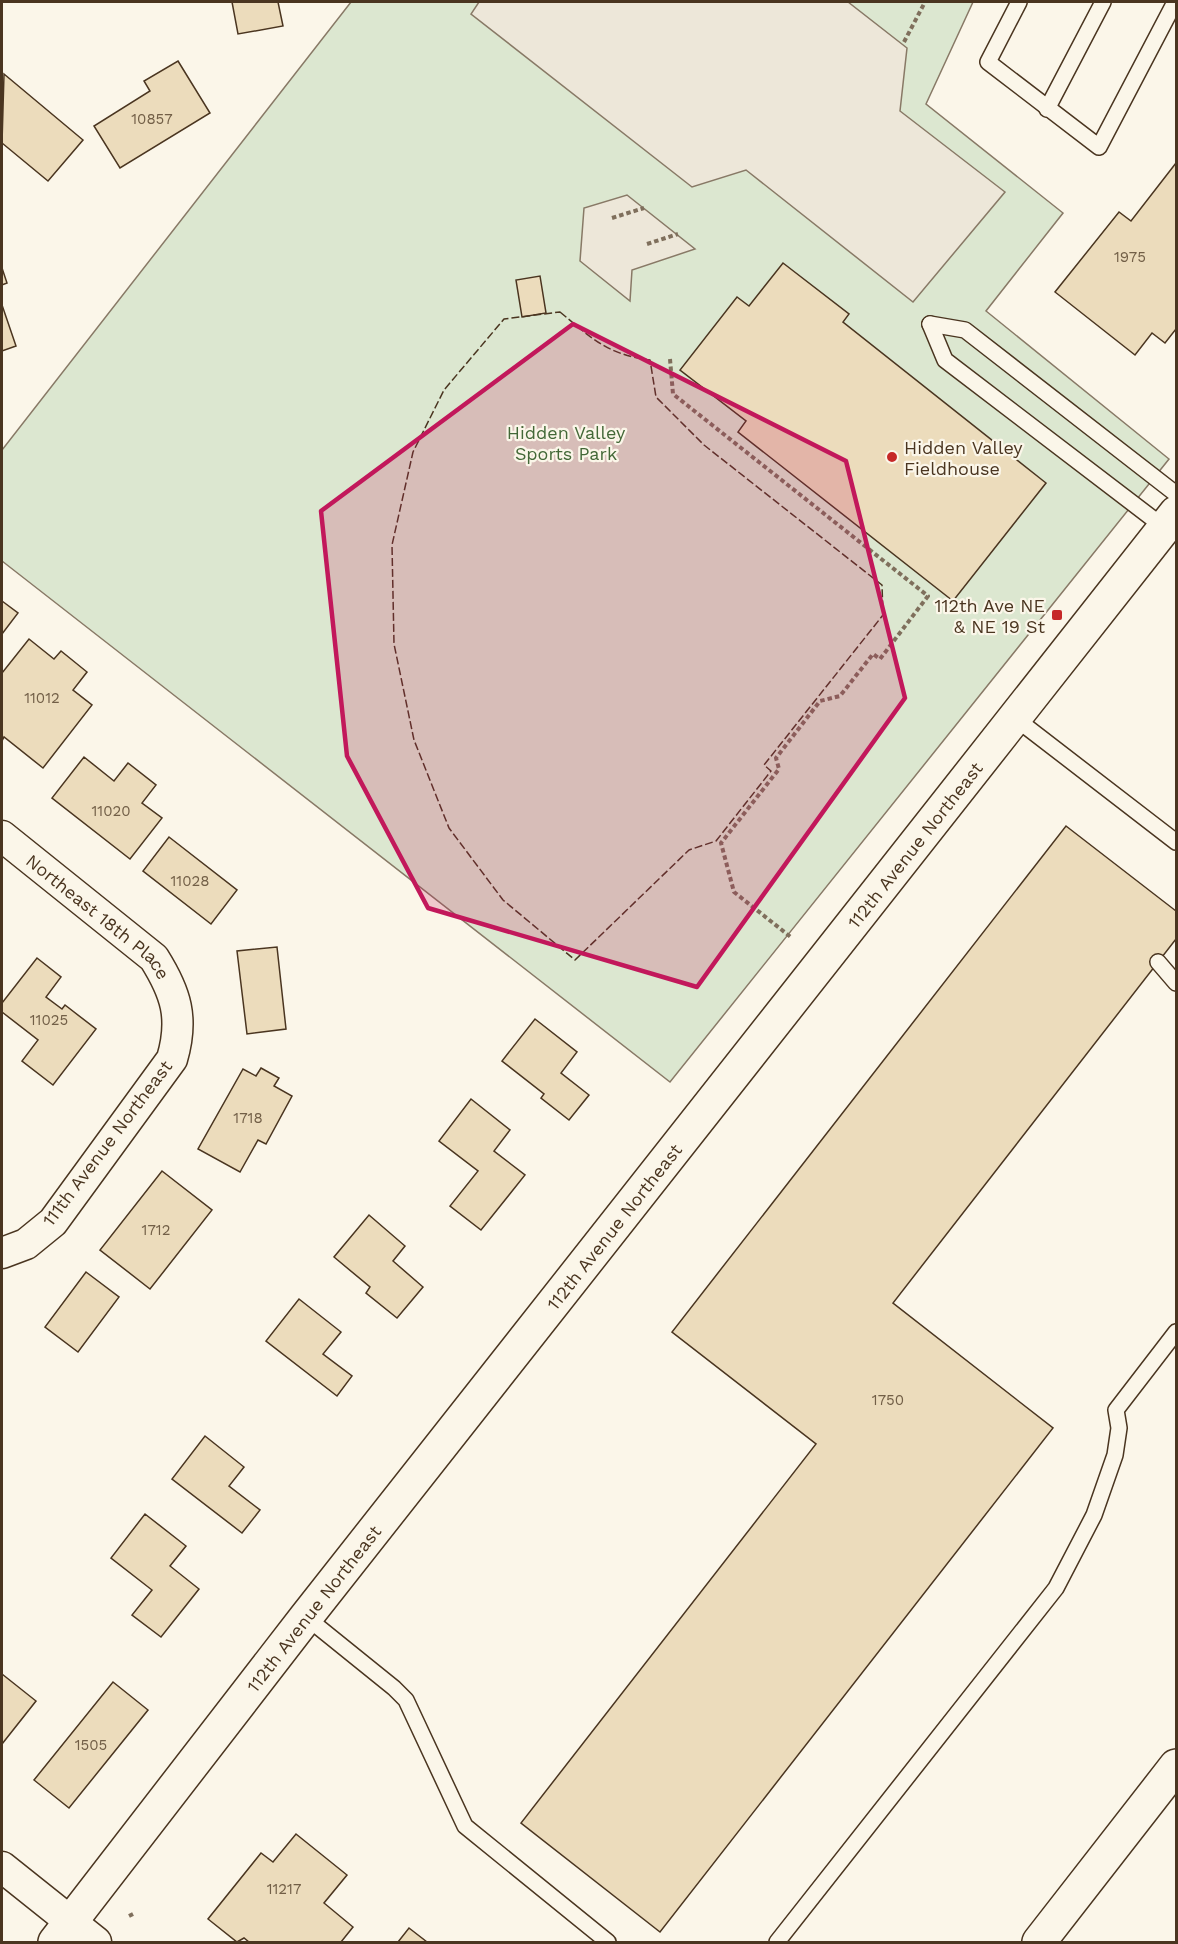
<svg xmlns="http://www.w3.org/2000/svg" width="1178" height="1944" font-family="'Work Sans',sans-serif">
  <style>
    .green { fill: #dce7d0; stroke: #887966; stroke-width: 1.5 }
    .parking { fill: #ede7d9; stroke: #887966; stroke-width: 1.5 }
    .building { fill: #ecdcbc; stroke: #4a3520; stroke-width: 1.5 }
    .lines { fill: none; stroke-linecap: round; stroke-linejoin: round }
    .service-casing { stroke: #4a3520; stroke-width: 18 }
    .minor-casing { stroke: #4a3520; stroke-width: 33 }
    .secondary-casing { stroke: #4a3520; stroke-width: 36 }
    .motorway-casing { stroke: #4a3520; stroke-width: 36 }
    .path { stroke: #7f6f5c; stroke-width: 4; stroke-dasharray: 4.5 3; stroke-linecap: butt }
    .service { stroke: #fbf6e9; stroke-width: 15 }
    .minor { stroke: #fbf6e9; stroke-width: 30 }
    .secondary { stroke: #fbf6e9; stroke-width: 33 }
    .motorway { stroke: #fbf6e9; stroke-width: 33 }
    .fence { stroke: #4a3520; stroke-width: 1.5; stroke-dasharray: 8 3; stroke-linecap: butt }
    .marked { fill: #c2185b; fill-opacity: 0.2; stroke: #c2185b; stroke-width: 4.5; stroke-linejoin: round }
    .poi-dot { fill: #c62828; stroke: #fbf6e9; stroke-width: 2 }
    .labels { text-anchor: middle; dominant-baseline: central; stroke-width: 4.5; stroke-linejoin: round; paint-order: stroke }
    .number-label { font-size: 15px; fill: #725f47 }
    .park-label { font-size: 18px; fill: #436837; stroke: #fbf6e9 }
    .poi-label { font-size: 18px; fill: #4a3520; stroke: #fbf6e9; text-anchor: start }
    .street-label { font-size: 18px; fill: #4a3520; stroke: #fbf6e9 }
  </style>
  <rect width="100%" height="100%" fill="#fbf6e9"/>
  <path class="green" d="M351,2H973L926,104L1063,213L986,311L1169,459L670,1082L2,561V450Z"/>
  <g class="parking">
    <path d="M479,2H848L907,48L900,111L1005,192L913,302L746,170L692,187L471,14Z"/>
    <path d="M627,195L695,249L632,270L630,301L580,261L584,208Z"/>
  </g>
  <g class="building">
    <path d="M232,2H278L283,26L238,34Z"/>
    <path d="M178,61L210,113L120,168L94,126L150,91L144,81Z"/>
    <path d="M4,74L83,140L48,181L2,143Z"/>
    <path d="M1176,163V329L1165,343L1152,333L1135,355L1055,292L1119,212L1131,221Z"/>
    <path d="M783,263L849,314L843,322L1046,483L953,601L738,432L746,421L680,370L737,297L749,306Z"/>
    <path d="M2,268L7,283L2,285Z"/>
    <path d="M540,276L546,313L522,317L516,280Z"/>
    <path d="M2,305L16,346L2,351Z"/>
    <path d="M2,601L18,613L2,634Z"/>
    <path d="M29,639L54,659L61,651L87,672L73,690L92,705L43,768L4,737L2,741V673Z"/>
    <path d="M84,757L114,781L128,763L156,785L142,803L162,818L130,859L52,798Z"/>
    <path d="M1066,826L1176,911V939L893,1303L1053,1428L660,1932L521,1823L816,1444L672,1332Z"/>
    <path d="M169,837L237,890L211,924L143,871Z"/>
    <path d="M277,947L286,1029L247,1034L237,951Z"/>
    <path d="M37,958L61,977L46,997L62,1009L65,1005L96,1029L53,1085L22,1061L38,1040L2,1012V1003Z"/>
    <path d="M535,1019L577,1052L561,1073L589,1095L569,1120L541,1098L544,1094L502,1061Z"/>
    <path d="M261,1068L279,1078L274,1086L292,1096L266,1144L258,1140L240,1172L198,1149L243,1069L256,1076Z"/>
    <path d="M471,1099L510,1130L494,1151L525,1175L481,1230L450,1206L478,1171L439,1141Z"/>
    <path d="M162,1171L212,1210L150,1289L100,1250Z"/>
    <path d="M369,1215L405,1246L393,1261L423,1287L397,1318L366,1293L370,1287L334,1257Z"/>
    <path d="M86,1272L119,1297L78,1352L45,1327Z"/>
    <path d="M299,1299L341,1332L323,1354L352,1376L337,1396L266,1341Z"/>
    <path d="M205,1436L244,1467L229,1486L260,1510L242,1533L172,1479Z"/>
    <path d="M145,1514L186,1546L170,1566L199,1589L161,1637L132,1615L152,1590L111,1558Z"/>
    <path d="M2,1674L36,1701L2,1744Z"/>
    <path d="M113,1682L148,1710L69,1808L34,1780Z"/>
    <path d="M296,1834L347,1875L324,1903L353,1927L341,1942H249L244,1938L237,1942L208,1919L261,1853L273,1862Z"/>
    <path d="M409,1928L427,1942H398Z"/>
  </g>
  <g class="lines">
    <g class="service-casing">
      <g id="service">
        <path d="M1019,2L988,62L1099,147L1175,2"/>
        <path d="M1047,109L1103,2"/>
        <path d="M930,324L945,360L1165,528"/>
        <path d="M930,324L965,330L1176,494"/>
        <path d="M1015,718L1176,842"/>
        <path d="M1158,962L1176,983"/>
        <path d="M306,1617L394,1688L406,1700L465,1826L608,1942"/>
        <path d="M777,1942L1056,1588L1094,1515L1115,1455L1119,1428L1116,1410L1176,1332"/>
      </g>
    </g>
    <g class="minor-casing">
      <g id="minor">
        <path id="s1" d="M2,836L154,958C176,993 184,1018 172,1059L53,1222L26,1244L2,1253"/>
        <path d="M2,1867L96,1942"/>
      </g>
    </g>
    <g class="secondary-casing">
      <g id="secondary">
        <path id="s2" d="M55,1942L306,1617L1176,513"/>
      </g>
    </g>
    <g class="motorway-casing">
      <path id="motorway" d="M1039,1942L1176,1766"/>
    </g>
    <g class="path">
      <path d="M904,42L925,2"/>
      <path d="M612,218L644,208"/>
      <path d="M647,244L678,234"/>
      <path d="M670,359L673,394L928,596L880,659L873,654L840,696L820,701L776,758L779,769L721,843L734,892L792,938"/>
      <path d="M129,1916L135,1913"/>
    </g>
    <use href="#service" class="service"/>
    <use href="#minor" class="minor"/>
    <use href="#secondary" class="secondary"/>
    <use href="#motorway" class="motorway"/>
    <path class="fence" d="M560,312C593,339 606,354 650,360L656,397L704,445L882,585L883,615L764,765L771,771L716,841L689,850L575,960L503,900L449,828L414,740L394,644L392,545L413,452L444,390L504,319Z"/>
  </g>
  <path class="marked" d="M573,324L846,461L905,698L697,987L428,908L347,756L321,511Z"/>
  <g class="poi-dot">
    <circle cx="892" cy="457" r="6"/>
    <rect x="1051" y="609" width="12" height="12" rx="3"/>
  </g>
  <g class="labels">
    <g class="number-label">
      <text x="152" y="119">10857</text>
      <text x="1130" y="257">1975</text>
      <text x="42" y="698">11012</text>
      <text x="111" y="811">11020</text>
      <text x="190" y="881">11028</text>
      <text x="49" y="1020">11025</text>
      <text x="248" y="1118">1718</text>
      <text x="156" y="1230">1712</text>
      <text x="888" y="1400">1750</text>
      <text x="91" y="1745">1505</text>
      <text x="284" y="1889">11217</text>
    </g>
    <g class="park-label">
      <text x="566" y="432">Hidden Valley<tspan x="566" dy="21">Sports Park</tspan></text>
    </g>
    <g class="poi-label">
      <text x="904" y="447">Hidden Valley<tspan x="904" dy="21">Fieldhouse</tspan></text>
      <text x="1045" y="605" text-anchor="end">112th Ave NE<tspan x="1045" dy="21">&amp; NE 19 St</tspan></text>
    </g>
    <g class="street-label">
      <text stroke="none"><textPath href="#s2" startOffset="1394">112th Avenue Northeast</textPath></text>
      <text stroke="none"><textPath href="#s1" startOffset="126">Northeast 18th Place</textPath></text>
      <text transform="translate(107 1143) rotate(-53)">111th Avenue Northeast</text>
      <text stroke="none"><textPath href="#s2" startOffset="908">112th Avenue Northeast</textPath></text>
      <text stroke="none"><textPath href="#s2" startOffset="422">112th Avenue Northeast</textPath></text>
    </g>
  </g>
  <rect width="1178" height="1944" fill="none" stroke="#4a3520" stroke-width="6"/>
</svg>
